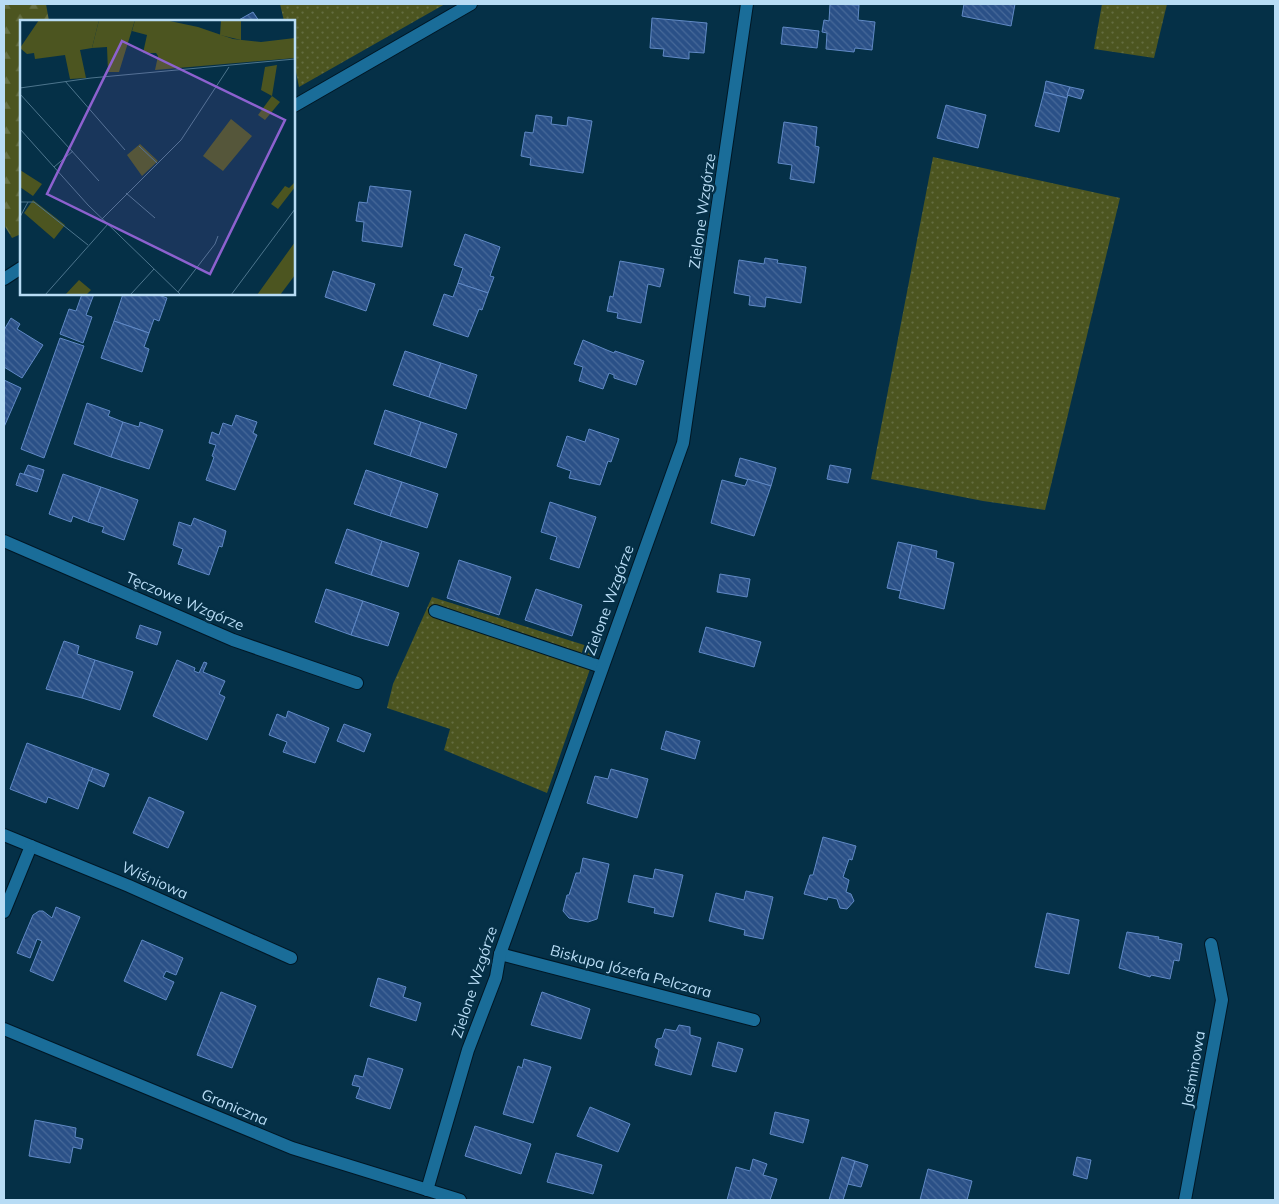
<svg xmlns="http://www.w3.org/2000/svg" width="1279" height="1204" font-family="Mulish,sans-serif">
  <style>
    .grass { fill: url(#grass-dots) }
    .forest { fill: url(#forest-firs) }
    .building { fill: url(#building-back-hatch); stroke: #6089c5 }
    .lines { fill: none; stroke-linecap: round; stroke-linejoin: round }
    .minor-casing { stroke: #011725; stroke-width: 14 }
    .minor { stroke: #1a6d99; stroke-width: 12 }
    .labels { text-anchor: middle; dominant-baseline: central; stroke-width: 5; stroke-linejoin: round; paint-order: stroke }
    .street-label { font-size: 15px; fill: #b8dcf5; stroke: #053047 }
    .inset-road { fill: none; stroke: #4d758d; stroke-width: 1 }
    .view { fill: #8d61cf; fill-opacity: 0.15; stroke: #8d61cf; stroke-width: 2.5 }
    .inset-edge { fill: none; stroke: #b8dcf5; stroke-width: 2.5 }
  </style>
  <defs>
    <pattern id="grass-dots" width="8" height="8" patternUnits="userSpaceOnUse" patternTransform="scale(1.25)"><rect width="8" height="8" fill="#4c5520"/><path d="M2 2h.1M6 6h.1" fill="none" stroke="#646d41" stroke-width="1.8" stroke-linecap="round"/></pattern>
    <pattern id="forest-firs" width="22" height="20" patternUnits="userSpaceOnUse" patternTransform="scale(1.25)"><rect width="22" height="20" fill="#4c5520"/><path d="M5 1l3.5 6h-7zM16 11l3.5 6h-7z" fill="#646d41"/></pattern>
    <pattern id="building-back-hatch" width="6" height="6" patternUnits="userSpaceOnUse" patternTransform="scale(1.25)"><rect width="6" height="6" fill="#2a5087"/><path d="M-1 5l2 2M0 0l6 6M5-1l2 2" fill="none" stroke="#476999"/></pattern>
  </defs>
  <rect width="100%" height="100%" fill="#053047"/>
  <g class="grass">
    <path d="M280,4H445L299,87L294,62V21H284Z"/>
    <path d="M1102,4H1167L1154,58L1094,49Z"/>
    <path d="M933,157L1120,198L1045,510L983,501L871,479Z"/>
    <path d="M432,597L597,649L547,793L444,750L450,729L387,708L393,684Z"/>
  </g>
  <path class="forest" d="M4,4H46L49,21H21V234L12,238L4,225Z"/>
  <g class="building">
    <path d="M830,4L859,5L858,20L875,22L872,50L855,48L854,52L826,49L827,33L822,32L824,20L829,21Z"/>
    <path d="M964,4H1015L1011,26L962,16Z"/>
    <path d="M253,12L259,21H237Z"/>
    <path d="M652,18L707,23L704,53L689,52V59L663,56L664,49L650,48Z"/>
    <path d="M783,27L819,31L817,48L781,44Z"/>
    <path d="M1046,81L1070,87L1067,98L1044,92Z"/>
    <path d="M1070,87L1084,90L1081,99L1067,95Z"/>
    <path d="M1044,92L1067,98L1059,132L1035,126Z"/>
    <path d="M946,105L986,115L978,148L937,138Z"/>
    <path d="M536,115L552,117L551,124L567,126L568,117L592,121L583,173L530,165L531,158L521,156L525,132L533,133Z"/>
    <path d="M784,122L817,127L815,146L819,147L814,183L790,179L792,165L778,163Z"/>
    <path d="M370,186L411,191L402,247L362,241L364,222L356,221L359,202L367,203Z"/>
    <path d="M465,234L500,247L490,276L494,277L488,293L458,283L463,268L454,265Z"/>
    <path d="M765,258L778,260L777,263L806,267L801,303L766,297L765,307L749,305L750,296L734,293L739,260L764,264Z"/>
    <path d="M620,261L664,269L660,287L648,284L641,323L617,318L618,313L607,311L610,296L613,297Z"/>
    <path d="M333,271L375,284L366,311L325,297Z"/>
    <path d="M458,283L488,293L482,310L479,309L468,337L433,325L444,294L453,297Z"/>
    <path d="M82,294H94L86,315L92,317L83,343L60,334L69,309L76,311Z"/>
    <path d="M123,294H156L167,298L159,321L154,319L149,333L114,321Z"/>
    <path d="M11,318L20,324L17,329L43,345L22,378L4,367V330Z"/>
    <path d="M114,321L149,333L144,347L149,349L142,372L101,358Z"/>
    <path d="M60,338L84,346L44,458L21,449Z"/>
    <path d="M583,340L614,353L615,351L644,361L636,385L614,378V375L609,373L603,389L579,381L583,367L574,364Z"/>
    <path d="M405,351L441,363L429,397L393,385Z"/>
    <path d="M441,363L477,375L466,409L429,397Z"/>
    <path d="M4,380L21,388L4,427Z"/>
    <path d="M87,403L110,411L108,416L123,422L111,457L74,444Z"/>
    <path d="M385,410L421,422L410,456L374,444Z"/>
    <path d="M236,415L257,422L253,433L257,435L235,490L206,480L214,457L212,456L216,445L209,443L212,432L219,435L223,423L232,426Z"/>
    <path d="M123,422L139,427L140,422L163,430L149,469L111,457Z"/>
    <path d="M421,422L457,434L446,468L410,456Z"/>
    <path d="M589,429L619,439L611,462L608,461L600,485L569,478L571,471L557,466L567,436L585,442Z"/>
    <path d="M740,458L776,468L771,486L735,476Z"/>
    <path d="M28,465L44,470L41,480L24,474Z"/>
    <path d="M830,465L851,469L848,483L827,479Z"/>
    <path d="M366,470L402,482L390,516L354,504Z"/>
    <path d="M20,473L41,480L37,492L16,485Z"/>
    <path d="M63,474L101,487L88,522L73,516L71,522L49,514Z"/>
    <path d="M748,479L771,486L754,536L711,523L722,480L745,486Z"/>
    <path d="M402,482L438,494L427,528L390,516Z"/>
    <path d="M101,487L138,500L124,540L102,532L104,527L88,522Z"/>
    <path d="M550,502L596,517L579,568L550,559L557,537L541,532Z"/>
    <path d="M194,518L226,531L222,547L219,546L209,575L178,564L183,549L173,545L179,522L191,526Z"/>
    <path d="M347,529L382,541L371,575L335,563Z"/>
    <path d="M382,541L419,553L408,587L371,575Z"/>
    <path d="M898,542L912,545L901,591L887,588Z"/>
    <path d="M912,545L937,551L936,558L954,563L944,609L899,598Z"/>
    <path d="M459,560L511,577L499,615L447,598Z"/>
    <path d="M720,574L750,579L747,597L717,592Z"/>
    <path d="M326,589L363,601L351,635L315,622Z"/>
    <path d="M536,589L582,605L572,636L525,620Z"/>
    <path d="M363,601L399,613L388,646L351,635Z"/>
    <path d="M140,625L161,632L157,645L136,638Z"/>
    <path d="M706,627L761,642L754,667L699,652Z"/>
    <path d="M64,641L79,646L77,654L95,660L82,698L46,689Z"/>
    <path d="M95,660L133,672L120,710L82,698Z"/>
    <path d="M177,660L195,668L194,671L199,673L204,662L207,663L203,672L225,681L219,694L225,697L207,740L153,716Z"/>
    <path d="M288,711L329,728L315,763L283,752L287,742L269,735L277,714L286,718Z"/>
    <path d="M344,724L371,734L364,752L337,741Z"/>
    <path d="M666,731L700,741L695,759L661,749Z"/>
    <path d="M27,743L93,768L78,809L48,797L46,803L10,789Z"/>
    <path d="M93,768L109,774L104,787L88,780Z"/>
    <path d="M611,769L648,779L637,818L587,803L595,776L608,779Z"/>
    <path d="M149,797L184,812L168,848L133,833Z"/>
    <path d="M823,837L856,846L852,860L849,859L843,877L849,880L846,892L851,894L854,901L847,909L840,908L837,899L828,897L827,900L804,894L810,875H813Z"/>
    <path d="M583,858L609,864L597,919L588,922L569,918L563,911L567,895H569L576,873H580Z"/>
    <path d="M655,869L683,875L673,917L654,913L655,908L628,902L634,875L653,879Z"/>
    <path d="M746,891L773,897L763,939L744,935L745,930L709,921L716,893L744,900Z"/>
    <path d="M56,907L80,917L53,981L30,971L42,941L37,939L30,958L17,953L33,915L39,911H43L52,918Z"/>
    <path d="M1047,913L1079,920L1069,974L1035,967Z"/>
    <path d="M1127,932L1159,937L1158,939L1182,944L1179,961L1174,960L1170,979L1151,975L1150,977L1119,968Z"/>
    <path d="M142,940L183,958L176,975L166,971L163,977L174,982L166,1000L124,981Z"/>
    <path d="M378,978L406,987L403,997L421,1003L416,1021L370,1006Z"/>
    <path d="M221,992L256,1006L232,1068L197,1055Z"/>
    <path d="M542,992L590,1009L581,1039L531,1025Z"/>
    <path d="M679,1025L690,1027V1035L701,1038L691,1075L655,1065L659,1050L655,1047L657,1039L662,1038L665,1029L676,1031Z"/>
    <path d="M718,1042L743,1049L736,1072L712,1066Z"/>
    <path d="M368,1058L403,1069L390,1109L356,1098L360,1087L352,1085L355,1075L363,1077Z"/>
    <path d="M524,1059L551,1067L533,1123L503,1114L518,1066L522,1068Z"/>
    <path d="M590,1107L630,1124L618,1152L577,1136Z"/>
    <path d="M775,1112L809,1120L803,1143L770,1134Z"/>
    <path d="M35,1120L76,1128L75,1137L83,1139L81,1149L73,1147L70,1163L29,1156Z"/>
    <path d="M475,1126L531,1144L521,1174L465,1156Z"/>
    <path d="M556,1153L602,1165L593,1194L547,1182Z"/>
    <path d="M842,1157L855,1161L843,1200H829Z"/>
    <path d="M1077,1157L1091,1160L1087,1179L1073,1175Z"/>
    <path d="M753,1159L767,1164L763,1175L777,1179L770,1200H727L736,1167L750,1171Z"/>
    <path d="M855,1161L868,1165L861,1187L848,1184Z"/>
    <path d="M928,1169L972,1181L967,1200H920Z"/>
  </g>
  <g class="lines">
    <g class="minor-casing">
      <g id="minor">
        <path d="M294,106L471,4"/>
        <path d="M4,279L21,268"/>
        <path d="M4,541L233,640L357,683"/>
        <path d="M435,611L602,667"/>
        <path d="M4,835L129,886L291,958"/>
        <path d="M4,912L31,846"/>
        <path d="M500,954L754,1020"/>
        <path d="M4,1029L292,1148L460,1200"/>
        <path d="M427,1190L468,1050L496,977L500,954L683,443L747,4"/>
        <path d="M1185,1200L1222,1000L1211,944"/>
      </g>
    </g>
    <use href="#minor" class="minor"/>
  </g>
  <g class="labels">
    <g class="street-label">
      <text transform="translate(702 211) rotate(-82)">Zielone Wzgórze</text>
      <text transform="translate(609 600) rotate(-70)">Zielone Wzgórze</text>
      <text transform="translate(185 601) rotate(23)">Tęczowe Wzgórze</text>
      <text transform="translate(155 880) rotate(24)">Wiśniowa</text>
      <text transform="translate(631 971) rotate(15)">Biskupa Józefa Pelczara</text>
      <text transform="translate(474 982) rotate(-72)">Zielone Wzgórze</text>
      <text transform="translate(1193 1069) rotate(-80)">Jaśminowa</text>
      <text transform="translate(235 1107) rotate(23)">Graniczna</text>
    </g>
  </g>
  <g transform="translate(20 20)">
    <rect width="275" height="275" fill="#053047"/>
    <path d="M19,0H79L72,28L60,30L66,58L50,59L45,35L15,39L14,33L7,34L0,28ZM115,0H145L178,7L213,19L241,22L275,18V38L135,50L138,36L136,33H123L127,15L112,11ZM257,45L252,76L260,82L245,100L238,95L252,76L241,70L245,47ZM211,99L232,116L203,151L183,136ZM120,124L138,141L122,156L107,135ZM0,150L22,164L13,176L0,167ZM13,180L45,205L34,219L4,193ZM275,222V255L260,275H237ZM59,260L71,270L66,275H45Z" fill="#4c5520"/>
    <path d="M79,0H115L99,52H88L87,27L72,28ZM201,0H221V20L200,15ZM274,163L275,167L258,189L251,184L265,166L269,168Z" fill="#4c5520"/>
    <path class="inset-road" d="M45,61L105,130M0,68L71,58L275,39M0,74L79,161M0,109L68,185L161,275M119,126L137,143M34,147L53,131M106,173L135,198M0,182H8L0,197M8,182H14L68,225M82,199L161,120L209,47M158,272L195,224L198,216M111,274L134,249M25,275L88,204M211,275L275,189"/>
    <path class="view" d="M102,21L265,100L190,254L27,174Z"/>
    <rect width="275" height="275" class="inset-edge"/>
  </g>
  <rect width="1279" height="1204" fill="none" stroke="#b8dcf5" stroke-width="10"/>
</svg>
